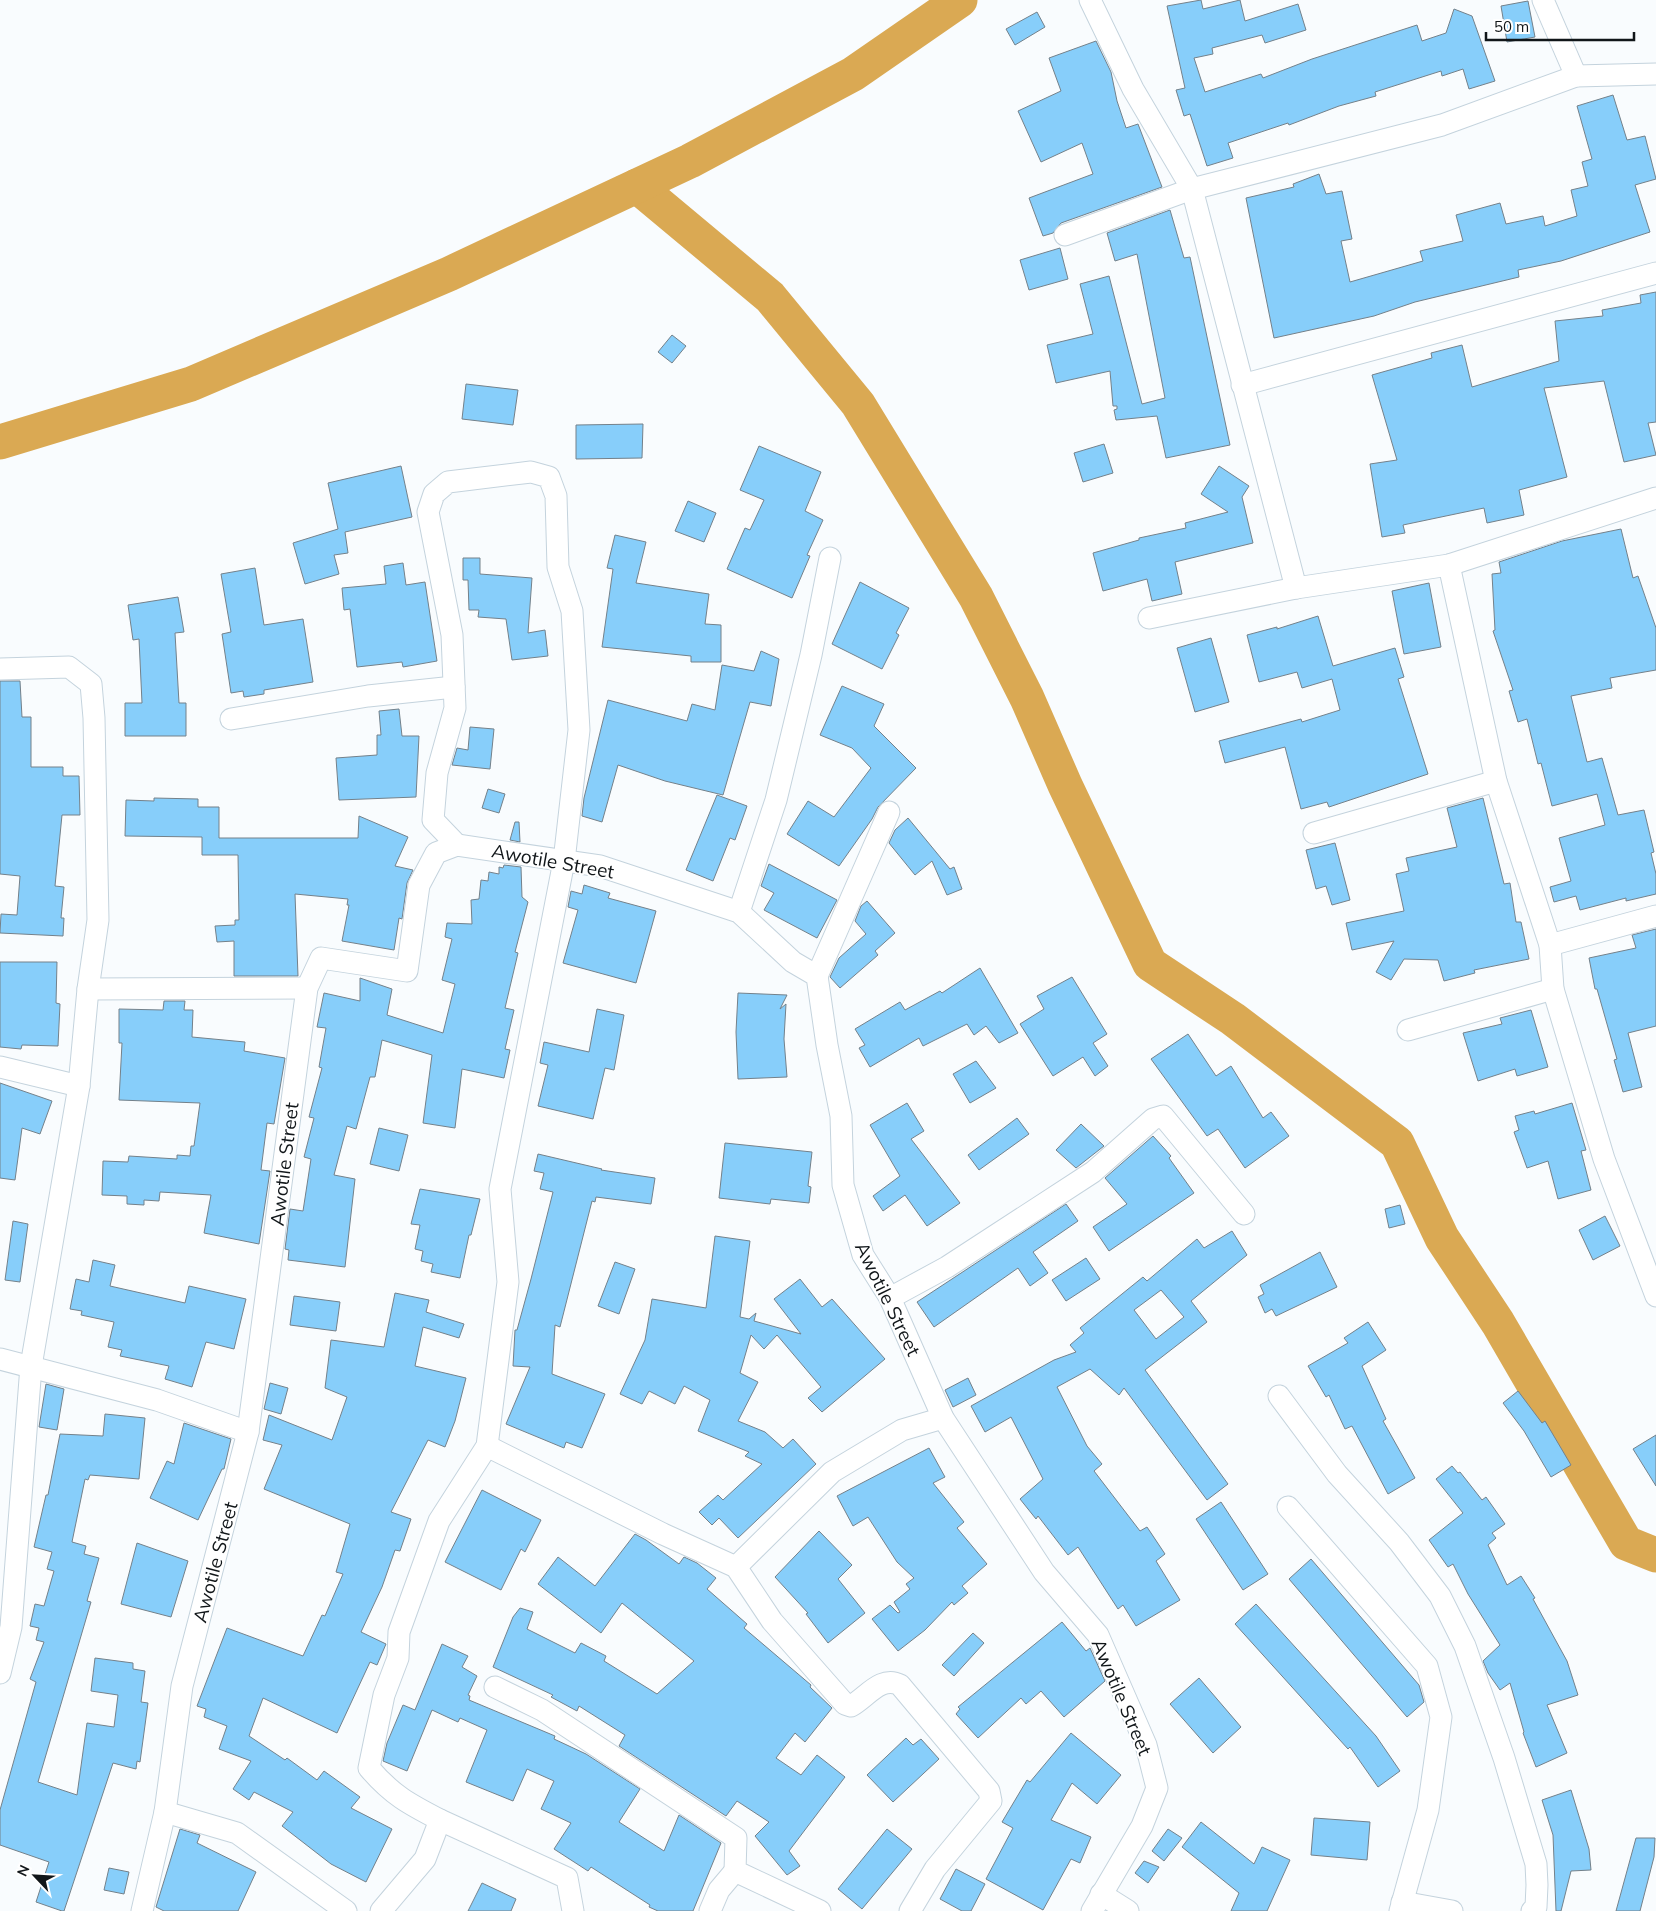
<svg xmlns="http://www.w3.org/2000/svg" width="1656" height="1911" font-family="Mulish,sans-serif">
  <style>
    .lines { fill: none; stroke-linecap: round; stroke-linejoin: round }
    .river { stroke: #daa953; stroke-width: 35 }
    .building { fill: #87cefa; stroke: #74818a; fill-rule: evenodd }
    .minor-casing { stroke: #c4d3dd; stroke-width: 23 }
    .minor { stroke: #fff; stroke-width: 21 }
    .labels { text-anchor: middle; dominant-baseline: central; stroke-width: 4; stroke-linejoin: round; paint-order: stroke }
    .street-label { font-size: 19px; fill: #111619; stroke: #fff }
  </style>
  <rect width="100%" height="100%" fill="#f9fcfe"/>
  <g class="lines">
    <g class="river">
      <path d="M637,186L770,297L858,404L976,597L1027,698L1065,785L1150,964L1233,1019L1397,1143L1442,1238L1498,1323L1626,1543L1656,1555"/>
      <path d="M0,442L191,384L449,274L690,161L853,74L960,0"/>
    </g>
  </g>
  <g class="building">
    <path d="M1201,0L1203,9L1240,0L1245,21L1298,4L1306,30L1265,43L1262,35L1212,48L1213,54L1194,58L1205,92L1261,74L1263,78L1312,59L1417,25L1422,41L1446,33L1454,9L1472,16L1495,81L1469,89L1463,69L1442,76L1441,71L1375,92L1376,96L1339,106L1289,125L1288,123L1228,143L1233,158L1207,166L1190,114L1184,116L1176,90L1185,88L1167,6Z"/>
    <path d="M1528,1L1535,37L1507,42L1501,6Z"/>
    <path d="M1037,12L1045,27L1015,45L1006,29Z"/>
    <path d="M1096,41L1111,72L1117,101L1126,128L1138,124L1162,187L1061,223L1053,233L1043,236L1029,198L1093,174L1082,143L1041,162L1018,111L1061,91L1049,58Z"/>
    <path d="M1613,95L1627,140L1645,136L1656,179L1635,185L1650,232L1561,261L1518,270L1519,277L1415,302L1374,316L1274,338L1246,198L1294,187L1293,184L1319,174L1326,194L1342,191L1352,239L1341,241L1350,282L1423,261L1420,251L1463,241L1456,215L1500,203L1506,224L1543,216L1545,226L1577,216L1571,190L1588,186L1582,162L1592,159L1577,106Z"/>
    <path d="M1170,210L1184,258L1190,257L1230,445L1166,458L1157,416L1116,420L1114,410L1117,409V406H1113L1110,371L1056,383L1047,345L1093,334L1080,284L1109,276L1142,404L1165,398L1137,254L1115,261L1107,233Z"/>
    <path d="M1060,248L1068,279L1029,290L1020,260Z"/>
    <path d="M1656,292V422L1648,423L1656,455L1624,462L1604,381L1544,388L1567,477L1519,490L1524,515L1487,523L1484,508L1403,525L1405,533L1382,537L1370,464L1397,460L1372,375L1432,358L1431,353L1462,345L1472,387L1559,361L1555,321L1603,316L1602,310L1641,303L1640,295Z"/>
    <path d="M672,335L686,346L672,363L658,352Z"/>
    <path d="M466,384L518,390L513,425L462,419Z"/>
    <path d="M643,424L642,458L576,459V425Z"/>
    <path d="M1104,444L1113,473L1083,482L1074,453Z"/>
    <path d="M759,446L821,472L805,511L823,520L807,555L810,556L792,598L727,569L745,528L750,530L764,500L740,490Z"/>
    <path d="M401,466L412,517L345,532L348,553L334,555L339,574L305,584L293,543L338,529L328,483Z"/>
    <path d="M1219,466L1249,486L1242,497L1253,543L1175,562L1182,594L1152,601L1147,579L1103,591L1093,553L1139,540V538L1186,528L1185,523L1228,512L1201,494Z"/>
    <path d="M688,501L716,513L704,542L675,531Z"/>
    <path d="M1621,529L1633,578L1638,576L1656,628V670L1610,678L1612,688L1571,696L1587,762L1602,758L1618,815L1644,810L1654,852L1651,853L1656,874V894L1626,901V898L1580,910L1576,896L1554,902L1550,887L1571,881L1559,838L1605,825L1597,794L1552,806L1541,763L1538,764L1527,719L1518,722L1509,691L1513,690L1493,631L1495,630L1492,574L1501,573L1499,562L1562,541Z"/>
    <path d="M615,535L646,542L636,583L709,594L705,624L721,625V662H691V656L602,647L613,569L607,568Z"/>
    <path d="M463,558H480V574L532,578L528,633L545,630L548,656L512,660L506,619L478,617L479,610H469L468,580H463Z"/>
    <path d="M403,563L406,585L425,582L437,661L403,667L402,662L357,667L350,609L344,610L342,588L386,584L384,566Z"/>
    <path d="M255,568L264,625L303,619L313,682L264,690V694L244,697L243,691L231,693L222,634L231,632L221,574Z"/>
    <path d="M860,582L909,608L896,633L899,635L882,669L832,644Z"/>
    <path d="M1429,583L1441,647L1404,654L1392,591Z"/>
    <path d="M178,597L184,632L175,633L179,703H186V736H125V703H142L139,639L133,640L128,605Z"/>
    <path d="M1318,616L1333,666L1395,648L1404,677L1398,679L1428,774L1329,807L1327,802L1301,809L1285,747L1225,763L1219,741L1301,719L1302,722L1340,710L1332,679L1302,688L1297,672L1259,682L1247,635L1277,627V629Z"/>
    <path d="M1211,638L1229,702L1195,712L1177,648Z"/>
    <path d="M761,651L779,659L771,706L750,702L723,795L665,781L618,765L602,822L582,816L584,798L608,700L687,721L692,704L715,710L722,665L754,671Z"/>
    <path d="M0,681H20L22,717H31V767H63V776H79L80,815H62L55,886L64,887L61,918H64L63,936L0,933L1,914L17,915L20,876L0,874Z"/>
    <path d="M842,686L884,704L874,726L916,768L878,807L872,819L839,866L787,834L808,801L834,817L871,768L852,748L820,735Z"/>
    <path d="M399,709L402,736H419L416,797L339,800L336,758L377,755V735H381L379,711Z"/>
    <path d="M470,727L494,729L490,769L452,765L457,748L468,750Z"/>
    <path d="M488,789L505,794L499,813L482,808Z"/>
    <path d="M717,795L747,806L735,840L730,838L713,881L686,870Z"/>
    <path d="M154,798L198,799V807H219V838H358L359,816L408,837L395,866L413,870L407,883L402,919L399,918L394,950L342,941L349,905H347L348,899L295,894L298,976H234V941L217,942L215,926L235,925V920H239L238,855H202V837L125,836L126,800L154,801Z"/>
    <path d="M1483,798L1504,884L1510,883L1516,922H1521L1529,959L1474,970L1475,973L1444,981L1438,960L1404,959L1391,980L1376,972L1394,941L1352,950L1346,923L1404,911L1396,874L1409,871L1406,858L1457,847L1447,808Z"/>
    <path d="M908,818L950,869L954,867L962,889L947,895L932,861L915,875L889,843L895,830Z"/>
    <path d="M515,822H519L520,842L510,840Z"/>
    <path d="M1335,843L1350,900L1332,905L1326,886L1316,889L1306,850Z"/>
    <path d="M769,864L837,900L817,938L764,910L774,893L761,886Z"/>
    <path d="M504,865L521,867L522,897L528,902L515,952L518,953L505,1008L514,1010L505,1049L510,1050L504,1078L462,1069L455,1128L423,1123L432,1055L382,1040L375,1077H370L356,1129L347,1126L334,1175L355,1179L345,1267L288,1260L289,1250L285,1249L290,1209L303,1211L311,1159L304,1157L314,1118L309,1117L322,1068L319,1067L326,1028L317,1027L324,993L360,1001V978L392,989L387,1015L443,1033L455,984L442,980L452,939L445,937L447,923L472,924L471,900L479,899L481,880L488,881L489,872L499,874V867L503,868Z"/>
    <path d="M584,885L610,893L608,898L656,911L636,983L563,963L578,910L568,907L571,891L582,894Z"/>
    <path d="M867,901L895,933L875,951L878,955L840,988L830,977L839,958L866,934L855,921L861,906Z"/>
    <path d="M1656,929V1026L1628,1033L1642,1087L1623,1092L1614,1060L1617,1059L1597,989H1595L1589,958L1636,948L1632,935Z"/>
    <path d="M0,962H57L56,1003L60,1004L58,1046L22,1045L21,1049L0,1047Z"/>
    <path d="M980,968L1018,1033L999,1043L986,1026L974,1035L967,1024L923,1046L919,1038L870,1067L859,1048L865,1045L855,1029L900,1002L905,1010L940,991L942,993Z"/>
    <path d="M1072,977L1107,1034L1093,1043L1108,1066L1095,1076L1083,1057L1053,1076L1020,1024L1044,1009L1037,996Z"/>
    <path d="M738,993L787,995L780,1009L786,1004L784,1039L787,1077L738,1079L736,1032Z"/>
    <path d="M164,1001H185L184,1010H193L192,1037L245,1042L244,1051L285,1058L274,1124L267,1123L261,1170L270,1171L259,1244L204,1233L211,1195L160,1192L159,1201L144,1200V1205L127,1204V1196L102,1195L103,1161L128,1162L129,1156L177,1159V1155L190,1156L191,1146H194L200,1103L119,1100L122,1043H119V1009L163,1010Z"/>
    <path d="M597,1009L624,1015L614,1070L605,1068L593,1119L538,1106L548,1065L540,1063L544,1042L589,1052Z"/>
    <path d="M1531,1010L1548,1067L1517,1076L1515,1069L1478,1081L1463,1033L1502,1024L1500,1018Z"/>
    <path d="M1188,1034L1216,1076L1231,1066L1263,1118L1271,1112L1289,1136L1245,1168L1218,1129L1207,1136L1151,1059Z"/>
    <path d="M976,1061L996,1088L970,1103L953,1074Z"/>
    <path d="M0,1083L52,1101L40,1134L22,1128L15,1180L0,1178Z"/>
    <path d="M907,1103L924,1131L911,1139L960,1203L927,1226L905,1195L883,1211L873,1196L900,1176L870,1125Z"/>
    <path d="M1572,1103L1586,1150L1581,1151L1591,1190L1558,1199L1548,1161L1527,1168L1514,1132L1519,1130L1515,1116L1534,1111L1535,1114Z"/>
    <path d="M1017,1118L1029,1134L979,1170L968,1155Z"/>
    <path d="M1081,1124L1104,1146L1076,1168L1056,1150Z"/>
    <path d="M379,1128L408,1135L399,1171L370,1164Z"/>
    <path d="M1153,1136L1171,1156L1169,1158L1194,1193L1109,1251L1093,1227L1127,1204L1105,1178Z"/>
    <path d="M725,1143L812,1152L808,1186L811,1187L809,1203L771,1199L770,1204L719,1198Z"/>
    <path d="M538,1154L602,1169L601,1170L655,1178L651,1204L596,1197L595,1202L592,1201L560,1327L555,1325L552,1374L605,1394L582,1448L566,1442L564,1448L506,1424L530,1367L513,1366L515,1330H517L531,1279L553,1192L540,1189L544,1173L534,1171Z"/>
    <path d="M420,1189L480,1199L471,1235H469L460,1278L431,1272L433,1264L421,1261L423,1251L415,1249L420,1225L411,1224Z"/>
    <path d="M1066,1204L1078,1221L1033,1252L1048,1273L1030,1286L1018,1268L934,1327L917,1302Z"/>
    <path d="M1400,1205L1405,1224L1389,1228L1385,1209Z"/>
    <path d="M1605,1216L1620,1246L1593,1260L1579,1230Z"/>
    <path d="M13,1221L28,1224L20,1282L5,1280Z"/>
    <path d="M1232,1231L1247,1255L1191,1301L1207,1322L1145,1370L1228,1484L1207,1500L1124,1388L1119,1395L1090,1369L1057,1387L1087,1446L1102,1464L1094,1471L1140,1531L1147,1527L1165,1554L1156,1561L1180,1600L1136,1626L1123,1605L1118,1609L1078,1547L1068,1555L1038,1516L1036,1519L1020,1499L1043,1479L1011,1417L985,1432L971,1406L1054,1360L1076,1352L1070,1345L1084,1333L1080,1328L1143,1277L1147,1281L1197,1239L1204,1248ZM1161,1290L1184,1317L1156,1339L1134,1310Z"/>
    <path d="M715,1236L750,1241L740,1317L749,1319L756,1313L754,1321L801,1334L774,1299L800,1279L822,1307L832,1299L885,1359L822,1412L808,1398L821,1387L777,1335L764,1349L751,1335L740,1373L758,1382L738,1421L765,1432L783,1448L793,1439L816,1464L738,1538L719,1518L712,1525L699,1512L718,1495L723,1500L762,1464L745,1456L749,1452L698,1431L710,1400L684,1386L675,1404L649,1391L642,1404L620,1394L645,1340L652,1299L706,1308Z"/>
    <path d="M1320,1252L1337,1287L1276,1316L1272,1309L1265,1313L1258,1297L1264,1294L1260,1285Z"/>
    <path d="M1086,1258L1100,1279L1066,1301L1052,1280Z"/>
    <path d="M93,1260L115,1265L110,1286L185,1303L189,1286L246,1299L234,1349L206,1342L192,1387L165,1379L169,1366L120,1356L122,1350L108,1347L114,1322L81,1315L82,1311L70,1309L76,1279L89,1282Z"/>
    <path d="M615,1262L635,1269L619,1314L598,1306Z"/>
    <path d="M395,1293L429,1300L426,1312L464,1324L459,1338L423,1327L415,1366L466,1378L455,1421L445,1447L428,1440L391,1512L411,1519L400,1551L395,1550L382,1587L361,1632L386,1644L377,1665L370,1662L337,1733L263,1698L249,1736L285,1760L287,1758L317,1780L324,1771L360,1797L351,1808L392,1829L366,1882L331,1864L282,1826L293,1812L254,1792L249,1800L233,1789L251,1761L219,1749L227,1726L204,1717L206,1709L197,1706L227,1628L303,1656L322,1615L325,1616L343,1574L336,1572L350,1524L264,1489L282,1445L263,1440L269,1415L332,1440L347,1397L325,1388L331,1340L384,1347Z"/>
    <path d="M294,1296L340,1302L336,1331L290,1325Z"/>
    <path d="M1368,1322L1386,1350L1362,1366L1386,1419L1383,1421L1415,1478L1388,1494L1352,1426L1345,1429L1329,1395L1326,1397L1308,1366L1348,1343L1344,1338Z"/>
    <path d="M968,1378L976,1395L953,1407L945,1390Z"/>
    <path d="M270,1383L288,1388L281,1414L264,1409Z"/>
    <path d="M46,1384L64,1389L57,1430L39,1427Z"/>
    <path d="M1518,1391L1542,1423L1545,1421L1571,1465L1551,1477L1524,1431L1503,1403Z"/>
    <path d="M105,1414L145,1418L139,1479L90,1475L88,1480L85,1479L72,1542L86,1546L84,1554L99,1558L87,1601L91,1602L38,1782L77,1795L87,1723L114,1727L118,1695L91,1691L95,1658L133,1663V1669L145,1671L141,1702L148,1703L140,1762L137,1761L136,1769L113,1763L64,1911H62L36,1902L49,1862L0,1845V1810L36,1682L30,1679L44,1642L36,1640L39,1628L30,1626L35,1604L44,1606L54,1571L47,1569L52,1552L34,1547L46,1495H48L60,1434L103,1436Z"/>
    <path d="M184,1423L231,1439L224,1469H222L198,1520L150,1498L167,1461L174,1464Z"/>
    <path d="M1656,1435V1486L1633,1449Z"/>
    <path d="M929,1448L945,1477L933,1483L964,1522L957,1528L987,1564L962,1586L968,1593L954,1605L952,1602L925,1630L898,1651L872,1619L890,1605L898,1613L900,1612L894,1602L910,1589L906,1584L914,1578L897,1562L868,1517L853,1526L837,1496Z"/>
    <path d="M1452,1466L1458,1473L1460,1472L1482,1500L1486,1497L1505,1524L1492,1533L1496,1538L1488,1545L1507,1585L1521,1576L1535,1598L1533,1599L1567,1661L1578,1695L1547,1705L1567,1753L1536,1767L1523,1733L1524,1732L1510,1683L1500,1690L1488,1673L1483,1661L1500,1645L1468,1594L1453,1564L1448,1567L1429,1540L1463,1513L1436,1479Z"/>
    <path d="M482,1490L541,1520L525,1552L521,1549L501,1590L445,1562Z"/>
    <path d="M1221,1502L1268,1574L1243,1590L1196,1519Z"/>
    <path d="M819,1531L852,1565L838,1579L865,1613L828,1643L806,1614L808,1613L775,1577Z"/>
    <path d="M635,1534L646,1540L679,1564L684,1557L697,1563L716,1578L707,1589L747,1624L744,1628L811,1685L810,1687L832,1708L805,1742L795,1733L776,1758L801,1775L817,1755L845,1777L789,1851L800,1866L787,1875L755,1836L769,1822L737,1801L726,1816L619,1746L625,1735L579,1706L577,1711L551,1697L553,1695L493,1667L513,1617L520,1608L533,1612L527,1629L575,1653L581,1643L606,1656L604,1661L657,1694L694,1661L622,1603L601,1633L538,1584L558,1557L595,1586Z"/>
    <path d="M137,1543L188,1561L171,1617L121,1604Z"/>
    <path d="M1311,1559L1419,1685L1424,1702L1407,1717L1289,1579Z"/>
    <path d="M1256,1604L1376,1736L1400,1771L1378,1787L1350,1747L1348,1749L1235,1624Z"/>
    <path d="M1062,1622L1086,1651L1090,1648L1105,1681L1064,1717L1041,1691L1026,1704L1021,1698L978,1738L956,1714L960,1709L958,1707Z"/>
    <path d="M973,1633L984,1643L954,1676L942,1665Z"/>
    <path d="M442,1644L468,1656L462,1667L477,1676L468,1695L470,1696L469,1700L555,1736L554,1739L586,1754L640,1789L619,1822L664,1851L679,1815L721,1843L693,1911H658L649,1907L650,1905L591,1867L588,1871L554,1849L571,1823L541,1809L554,1781L527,1769L513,1801L466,1782L487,1730L460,1718L458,1722L432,1710L407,1771L383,1761L387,1743L403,1705L415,1710Z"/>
    <path d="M1199,1678L1241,1727L1213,1753L1170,1704Z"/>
    <path d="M1071,1733L1121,1775L1097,1804L1072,1783L1051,1820L1091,1837L1080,1863L1071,1859L1043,1910L986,1879L1013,1828L1002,1822L1027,1780L1030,1782Z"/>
    <path d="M906,1738L913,1745L921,1739L939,1759L893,1802L867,1775Z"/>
    <path d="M1571,1790L1589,1849L1591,1870L1571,1871L1561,1911H1556L1553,1835L1542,1800Z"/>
    <path d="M1314,1818L1370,1822L1367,1860L1311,1855Z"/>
    <path d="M1201,1822L1254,1864L1262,1847L1290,1860L1267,1911H1231L1239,1893L1182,1847Z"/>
    <path d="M180,1829L200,1835L197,1843L256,1872L238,1911H164L156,1907Z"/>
    <path d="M887,1829L912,1849L862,1909L838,1889Z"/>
    <path d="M1168,1829L1182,1838L1164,1861L1152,1851Z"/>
    <path d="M1636,1838H1655L1654,1857L1640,1911H1616Z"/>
    <path d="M1144,1861L1159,1867L1148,1883L1135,1873Z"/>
    <path d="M109,1868L129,1872L124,1894L104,1890Z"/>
    <path d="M956,1869L985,1884L971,1911H962L940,1899Z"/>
    <path d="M482,1883L516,1899L511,1911H468Z"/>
  </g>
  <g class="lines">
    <g class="minor-casing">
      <g id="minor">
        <path d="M1090,0L1133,89L1192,189L1296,588"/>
        <path d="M1543,0L1576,76"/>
        <path d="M1065,235L1192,189L1442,125L1576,76L1656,74"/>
        <path d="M1242,385L1656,273"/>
        <path d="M1449,565L1496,781L1550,945L1553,989L1604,1159L1656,1296"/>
        <path d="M1149,618L1296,588L1449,565L1656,498"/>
        <path d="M0,669L69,667L91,684L94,718L98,920L88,989L79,1086L31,1366L11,1627L0,1673"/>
        <path d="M231,719L368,696L454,687"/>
        <path d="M1314,833L1496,781"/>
        <path d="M739,912L776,800L811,655L830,558"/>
        <path d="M1550,945L1656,916"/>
        <path d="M817,976L889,812"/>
        <path d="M88,989L307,988"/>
        <path d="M1408,1030L1553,989"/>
        <path d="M0,1067L79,1086"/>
        <path d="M890,1298L947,1267L1093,1172L1153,1119L1163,1116L1244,1214"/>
        <path d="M0,1359L157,1400L248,1432"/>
        <path d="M1279,1396L1337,1474L1399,1542L1440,1596L1465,1646L1504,1758L1536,1864L1537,1885L1536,1907L1532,1911"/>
        <path d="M487,1446L663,1534L736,1567L772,1621L845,1704L851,1706C867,1697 881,1675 900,1685L989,1791L991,1801L935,1869L910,1911"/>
        <path d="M1288,1507L1427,1666L1441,1717L1428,1810L1400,1911"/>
        <path d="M736,1567L832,1472L902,1430L943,1418"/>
        <path d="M495,1687L542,1710L736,1838L735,1871L820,1911"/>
        <path d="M165,1812L237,1833L346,1911"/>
        <path d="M440,1820L567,1878L573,1911"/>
        <path d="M1101,1894L1128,1911"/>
        <path d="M1402,1902L1452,1911"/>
        <path d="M142,1911L165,1812L182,1686L248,1432L307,988L321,958L407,971L419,885L436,853L457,845L600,866L739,912L793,962L817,976L827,1045L841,1116L843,1185L863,1255L890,1298L943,1418L1044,1572L1098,1635L1146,1745L1157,1788L1142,1826L1092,1911"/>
        <path d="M381,1911L425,1859L440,1820C409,1804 392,1795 369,1768L384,1695L398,1658L399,1632L439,1521L487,1446L508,1282L500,1189L564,861L579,730L572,611L558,567L556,496L549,477L531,472L448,482L434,494L428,512L452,635L455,708L437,773L433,820L457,845"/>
        <path d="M710,1911L719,1890L735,1871"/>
      </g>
    </g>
    <use href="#minor" class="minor"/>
  </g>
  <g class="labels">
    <g class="street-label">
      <text transform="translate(553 861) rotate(10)">Awotile Street</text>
      <text transform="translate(284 1164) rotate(-83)">Awotile Street</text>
      <text transform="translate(888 1299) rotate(64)">Awotile Street</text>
      <text transform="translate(215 1562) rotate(-75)">Awotile Street</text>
      <text transform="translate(1122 1697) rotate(67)">Awotile Street</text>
    </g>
  </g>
  <g transform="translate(35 1876) rotate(295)" stroke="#ffffff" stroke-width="4" paint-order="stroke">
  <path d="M0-4L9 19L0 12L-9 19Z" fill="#111619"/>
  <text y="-8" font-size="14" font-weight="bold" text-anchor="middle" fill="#111619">N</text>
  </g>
  <path d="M1486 32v8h148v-8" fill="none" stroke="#111619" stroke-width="2.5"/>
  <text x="1494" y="32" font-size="15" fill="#111619" stroke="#ffffff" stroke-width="4" paint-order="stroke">50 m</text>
</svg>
